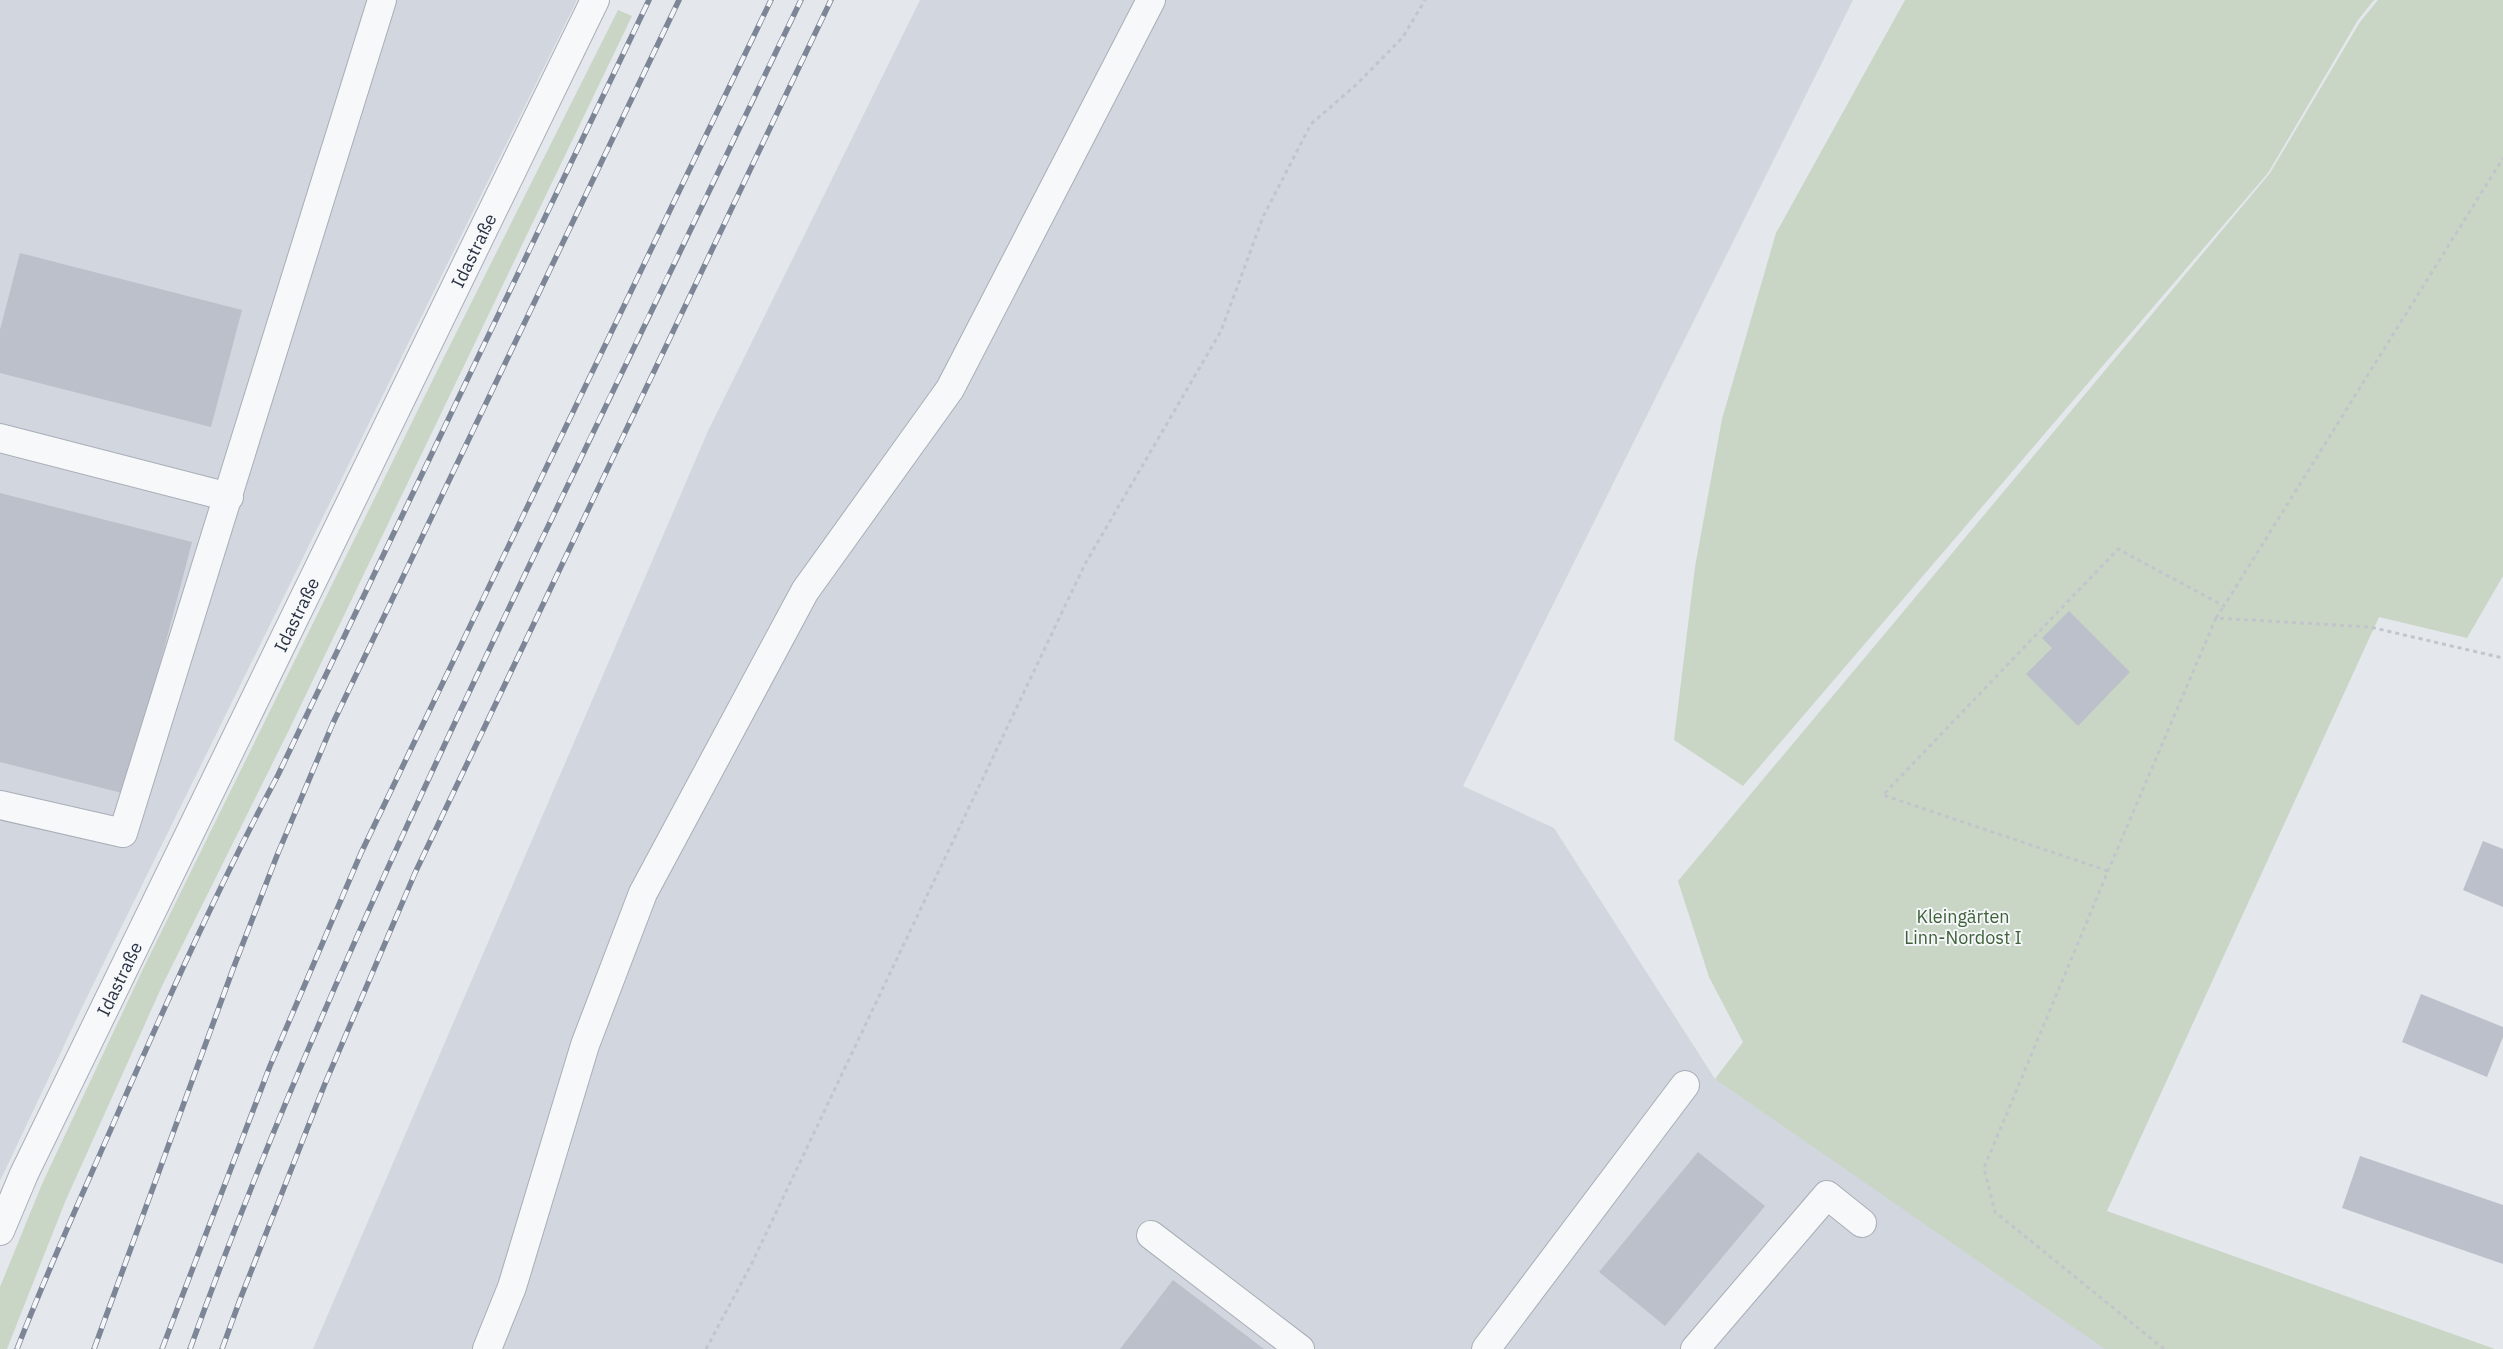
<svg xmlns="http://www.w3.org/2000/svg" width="2503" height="1349" font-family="'IBM Plex Sans',sans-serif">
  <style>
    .built { fill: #d2d6de }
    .green { fill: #c9d6c5 }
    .building { fill: #bbc0ca }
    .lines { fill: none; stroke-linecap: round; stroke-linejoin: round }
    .minor-casing { stroke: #a9aeb7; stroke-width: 30 }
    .path { stroke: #c2c5cb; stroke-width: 3; stroke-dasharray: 4 4; stroke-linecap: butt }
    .minor { stroke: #f7f8fa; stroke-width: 28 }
    .rail-casing { stroke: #7d8696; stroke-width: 5.5 }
    .rail { stroke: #f4f6f9; stroke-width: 4; stroke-dasharray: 11; stroke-linecap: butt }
    .labels { text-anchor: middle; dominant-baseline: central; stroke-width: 4; stroke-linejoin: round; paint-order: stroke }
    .street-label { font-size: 18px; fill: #2b3445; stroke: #f4f6f9 }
    .park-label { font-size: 18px; fill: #3f6138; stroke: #f4f6f9 }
  </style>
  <rect width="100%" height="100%" fill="#e4e7ec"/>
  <g class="built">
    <path d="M0,0H577L86,999L0,1181Z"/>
    <path d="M920,0H1853L1463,786L1554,828L1715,1079L2112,1349H313L708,431Z"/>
  </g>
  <g class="green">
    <path d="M1905,0H2374L2358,20L2268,173L1743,786L1674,740L1695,567L1722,419L1776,233Z"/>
    <path d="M2378,0H2503V576L2467,638L2379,617L2107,1211L2495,1349H2105L1715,1079L1743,1042L1709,977L1678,881L2270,173L2360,22Z"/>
    <path d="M618,10L632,16L288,732L162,986L65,1202L7,1349H0V1287L42,1184L143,969L443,359Z"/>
  </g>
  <g class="building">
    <path d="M20,253L242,310L211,427L0,373V330Z"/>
    <path d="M0,493L192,542L126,794L0,762Z"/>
    <path d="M2069,611L2130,672L2078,726L2026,674L2052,648L2042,638Z"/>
    <path d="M2483,841L2503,849V907L2463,890Z"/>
    <path d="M2421,994L2503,1027V1037L2487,1077L2402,1042Z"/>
    <path d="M1698,1152L1765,1206L1665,1326L1599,1272Z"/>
    <path d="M2360,1156L2503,1205V1264L2342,1208Z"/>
    <path d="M1173,1280L1264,1349H1120Z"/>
  </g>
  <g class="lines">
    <g class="minor-casing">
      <g id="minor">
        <path d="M0,438L229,497"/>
        <path d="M0,805L123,833L382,0"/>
        <path id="s1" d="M0,1231L24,1174L595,0"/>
        <path d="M1151,1235L1300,1349"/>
        <path d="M487,1349L512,1287L585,1045L643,893L805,591L950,389L1151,0"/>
        <path d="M1486,1349L1685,1085"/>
        <path d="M1695,1349L1827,1195L1862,1223"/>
      </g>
    </g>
    <g class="path">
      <path d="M2216,618L2224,606"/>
      <path d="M2108,871L1883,795L2118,549L2224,606L2503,158"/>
      <path d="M706,1349L751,1265L1085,564L1221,331L1263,217L1311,124L1357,84L1403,37L1425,0"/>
      <path d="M2164,1349L1995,1212L1984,1168L2108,871L2216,618L2370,627L2503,658"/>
    </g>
    <use href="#minor" class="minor"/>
    <g class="rail-casing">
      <g id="rail">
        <path d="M17,1349C48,1269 84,1191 118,1113C168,999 219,885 278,775L649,0"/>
        <path d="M94,1349L233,969L278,853L333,723L679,0"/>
        <path d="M162,1349L270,1066L361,853L771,0"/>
        <path d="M190,1349C287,1080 407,821 530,564C620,376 710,188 801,0"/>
        <path d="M222,1349L241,1297L324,1086L415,873L831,0"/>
      </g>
    </g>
    <use href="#rail" class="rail"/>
  </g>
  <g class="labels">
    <g class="street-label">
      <text stroke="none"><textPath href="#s1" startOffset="1089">Idastraße</textPath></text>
      <text stroke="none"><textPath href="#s1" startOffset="684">Idastraße</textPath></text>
      <text stroke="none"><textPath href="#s1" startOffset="279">Idastraße</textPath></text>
    </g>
    <g class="park-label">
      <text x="1963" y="916">Kleingärten<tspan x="1963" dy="21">Linn-Nordost I</tspan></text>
    </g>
  </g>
</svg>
